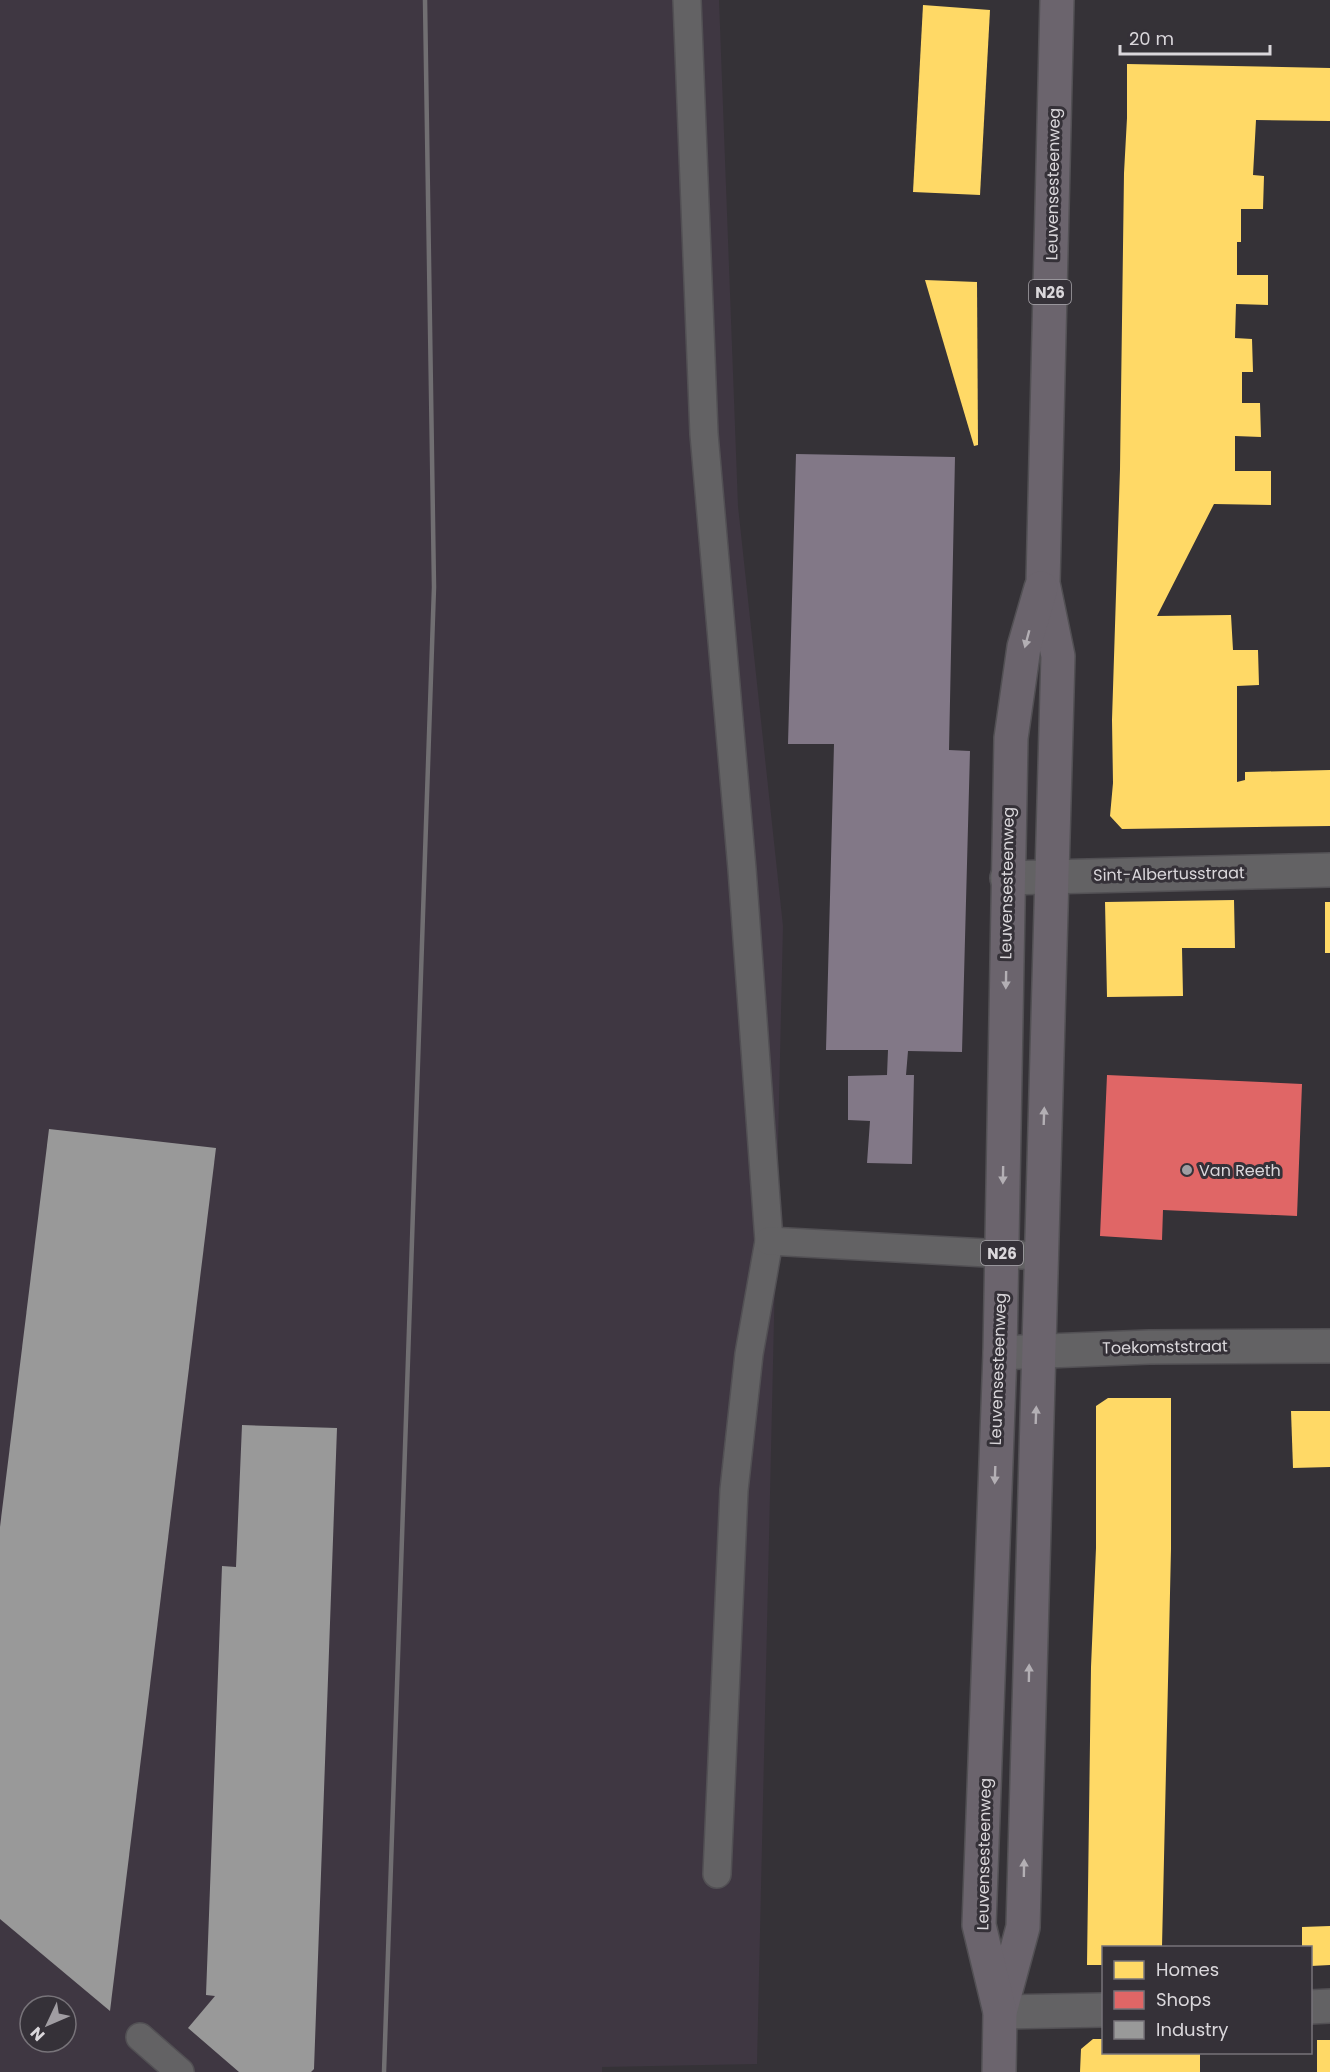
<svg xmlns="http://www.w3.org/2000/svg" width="1330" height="2072" font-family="Poppins,sans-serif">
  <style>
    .built { fill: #3f3742; fill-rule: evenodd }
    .homes { fill: #ffd966 }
    .shops { fill: #e06666 }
    .industry { fill: #999 }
    .building { fill: #827887 }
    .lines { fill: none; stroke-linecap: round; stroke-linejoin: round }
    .lane-casing { stroke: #525054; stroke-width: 30 }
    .street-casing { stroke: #525054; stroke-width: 36 }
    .primary-casing { stroke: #525054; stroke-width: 36 }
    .lane { stroke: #636264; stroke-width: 27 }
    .street { stroke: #636264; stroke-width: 33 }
    .primary { stroke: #6b646d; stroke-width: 33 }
    .rail { stroke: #716f72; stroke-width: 4.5 }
    .oneway { fill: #b3afb4 }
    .poi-dot { fill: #a09da2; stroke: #353138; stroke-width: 2 }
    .labels { text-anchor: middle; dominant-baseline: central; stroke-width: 6; stroke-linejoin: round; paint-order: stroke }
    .shield { fill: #353138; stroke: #a8a5aa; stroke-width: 1.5 }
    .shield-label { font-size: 15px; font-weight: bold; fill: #dad7db }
    .street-label { font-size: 16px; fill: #dad7db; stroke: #353138 }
    .poi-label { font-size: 16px; fill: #dad7db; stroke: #353138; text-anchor: start }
  </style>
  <rect width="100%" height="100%" fill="#353237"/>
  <path class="built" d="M0,0H719L738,506L783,926L757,2064L602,2067V2072H0ZM30,2006H66V2042H30Z"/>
  <g class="homes">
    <path d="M923,5L990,10L980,195L913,192Z"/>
    <path d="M1127,64L1330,68V121L1256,120L1253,175L1264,176L1263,209H1241V242H1237V275H1268V305L1236,304L1235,338L1252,339L1253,372H1242V403H1260L1261,437L1235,436V471H1271V505L1214,504L1157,616L1231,615L1233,650H1258L1259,685L1237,686V782L1245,780V772L1330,770V826L1122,829L1110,816L1113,783L1112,720L1120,469L1124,173L1127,118Z"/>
    <path d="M925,280L977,282L978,445L974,446Z"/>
    <path d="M1234,900L1235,948H1182L1183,996L1107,997L1105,902Z"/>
    <rect x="1325" y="902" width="5" height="51"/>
    <path d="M1108,1398H1171V1549L1162,1947H1104V1965H1087L1091,1667L1096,1548V1406Z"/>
    <path d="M1291,1411H1330V1467L1293,1468Z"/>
    <path d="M1330,1926V1965L1311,1966V1947H1302V1927Z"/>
    <path d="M1093,2039H1104V2052H1200V2072H1080L1081,2049Z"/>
    <rect x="1317" y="2040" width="13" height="32"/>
  </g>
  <path class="shops" d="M1107,1075L1302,1084L1297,1216L1163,1210L1162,1240L1100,1236Z"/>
  <g class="industry">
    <path d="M49,1129L216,1148L110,2011L0,1919V1527Z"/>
    <path d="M242,1425L337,1428L314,2069L311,2072H239L188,2028L215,1996L206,1995L222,1566L236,1567Z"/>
  </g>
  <path class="building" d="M796,454L955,457L949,750L970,751L962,1052L908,1051L906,1075H914L912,1164L867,1163L870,1121L848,1120V1076L887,1075L888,1050H826L834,744H788Z"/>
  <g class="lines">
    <g class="lane-casing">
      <g id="lane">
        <path d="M687,0L704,434L742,869L769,1241L749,1354L734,1490L717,1874"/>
        <path d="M769,1241L1040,1256"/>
        <path d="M140,2037L180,2072"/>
      </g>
    </g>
    <g class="street-casing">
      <g id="street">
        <path d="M1007,878L1330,870"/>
        <path d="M1000,1353L1149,1347L1330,1346"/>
        <path d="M1310,2007L1330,2006"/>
        <path d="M1000,2012L1104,2010"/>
      </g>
    </g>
    <g class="primary-casing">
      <g id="primary">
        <path d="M1000,2012L1023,1927L1058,656L1043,583L1057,0"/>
        <path d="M999,2072L1000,2012L979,1925L1000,1353L1011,738L1024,647L1041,588"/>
      </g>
    </g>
    <use href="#lane" class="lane"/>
    <use href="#street" class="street"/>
    <use href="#primary" class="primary"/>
    <path class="rail" d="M384,2072L434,587L425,0"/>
  </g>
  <defs><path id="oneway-solid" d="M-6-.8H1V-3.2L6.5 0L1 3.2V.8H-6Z" transform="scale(1.5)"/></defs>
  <g class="oneway">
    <use href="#oneway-solid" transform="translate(1027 639) rotate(105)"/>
    <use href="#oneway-solid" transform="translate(1006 980) rotate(91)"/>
    <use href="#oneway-solid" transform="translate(1044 1116) rotate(-88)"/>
    <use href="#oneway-solid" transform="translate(1003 1175) rotate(91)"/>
    <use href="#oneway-solid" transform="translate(1036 1415) rotate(-88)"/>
    <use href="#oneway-solid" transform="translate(995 1475) rotate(92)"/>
    <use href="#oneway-solid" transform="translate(1029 1673) rotate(-89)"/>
    <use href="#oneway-solid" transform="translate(1024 1868) rotate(-89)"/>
  </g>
  <circle class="poi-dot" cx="1187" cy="1170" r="6"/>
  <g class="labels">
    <g class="shield">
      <rect x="1029" y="280" width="42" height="24" rx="4.5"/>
      <rect x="981" y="1241" width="42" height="24" rx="4.5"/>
    </g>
    <g class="shield-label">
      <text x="1050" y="292">N26</text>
      <text x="1002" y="1253">N26</text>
    </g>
    <g class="street-label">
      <text transform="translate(1053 184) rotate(-89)">Leuvensesteenweg</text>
      <text transform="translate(1169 874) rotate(-1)">Sint-Albertusstraat</text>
      <text transform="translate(1007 883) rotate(-89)">Leuvensesteenweg</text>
      <text transform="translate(1165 1347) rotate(-1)">Toekomststraat</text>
      <text transform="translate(998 1369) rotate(-88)">Leuvensesteenweg</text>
      <text transform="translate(984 1854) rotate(-89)">Leuvensesteenweg</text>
    </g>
    <g class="poi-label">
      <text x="1199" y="1170">Van Reeth</text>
    </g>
  </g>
  <rect x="1102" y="1946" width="210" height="108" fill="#353138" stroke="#777379" stroke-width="1.5"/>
  <rect x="1114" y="1961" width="30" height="18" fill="#ffd966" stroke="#777379" stroke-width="1.5"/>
  <text x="1156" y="1976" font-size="18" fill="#dad7db">Homes</text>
  <rect x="1114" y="1991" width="30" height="18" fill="#e06666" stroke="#777379" stroke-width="1.5"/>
  <text x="1156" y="2006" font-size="18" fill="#dad7db">Shops</text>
  <rect x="1114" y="2021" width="30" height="18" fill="#999999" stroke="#777379" stroke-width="1.5"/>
  <text x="1156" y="2036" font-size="18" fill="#dad7db">Industry</text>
  <g transform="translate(48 2024) rotate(226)"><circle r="28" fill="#353138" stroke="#777379" stroke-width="1.5"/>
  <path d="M0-4.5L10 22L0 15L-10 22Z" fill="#a09da2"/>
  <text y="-9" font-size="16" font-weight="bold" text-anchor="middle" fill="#dad7db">N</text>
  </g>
  <path d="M1120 45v9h150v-9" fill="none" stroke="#dad7db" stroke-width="3"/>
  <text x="1129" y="45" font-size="18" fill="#dad7db" stroke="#353138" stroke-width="4.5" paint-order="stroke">20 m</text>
</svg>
